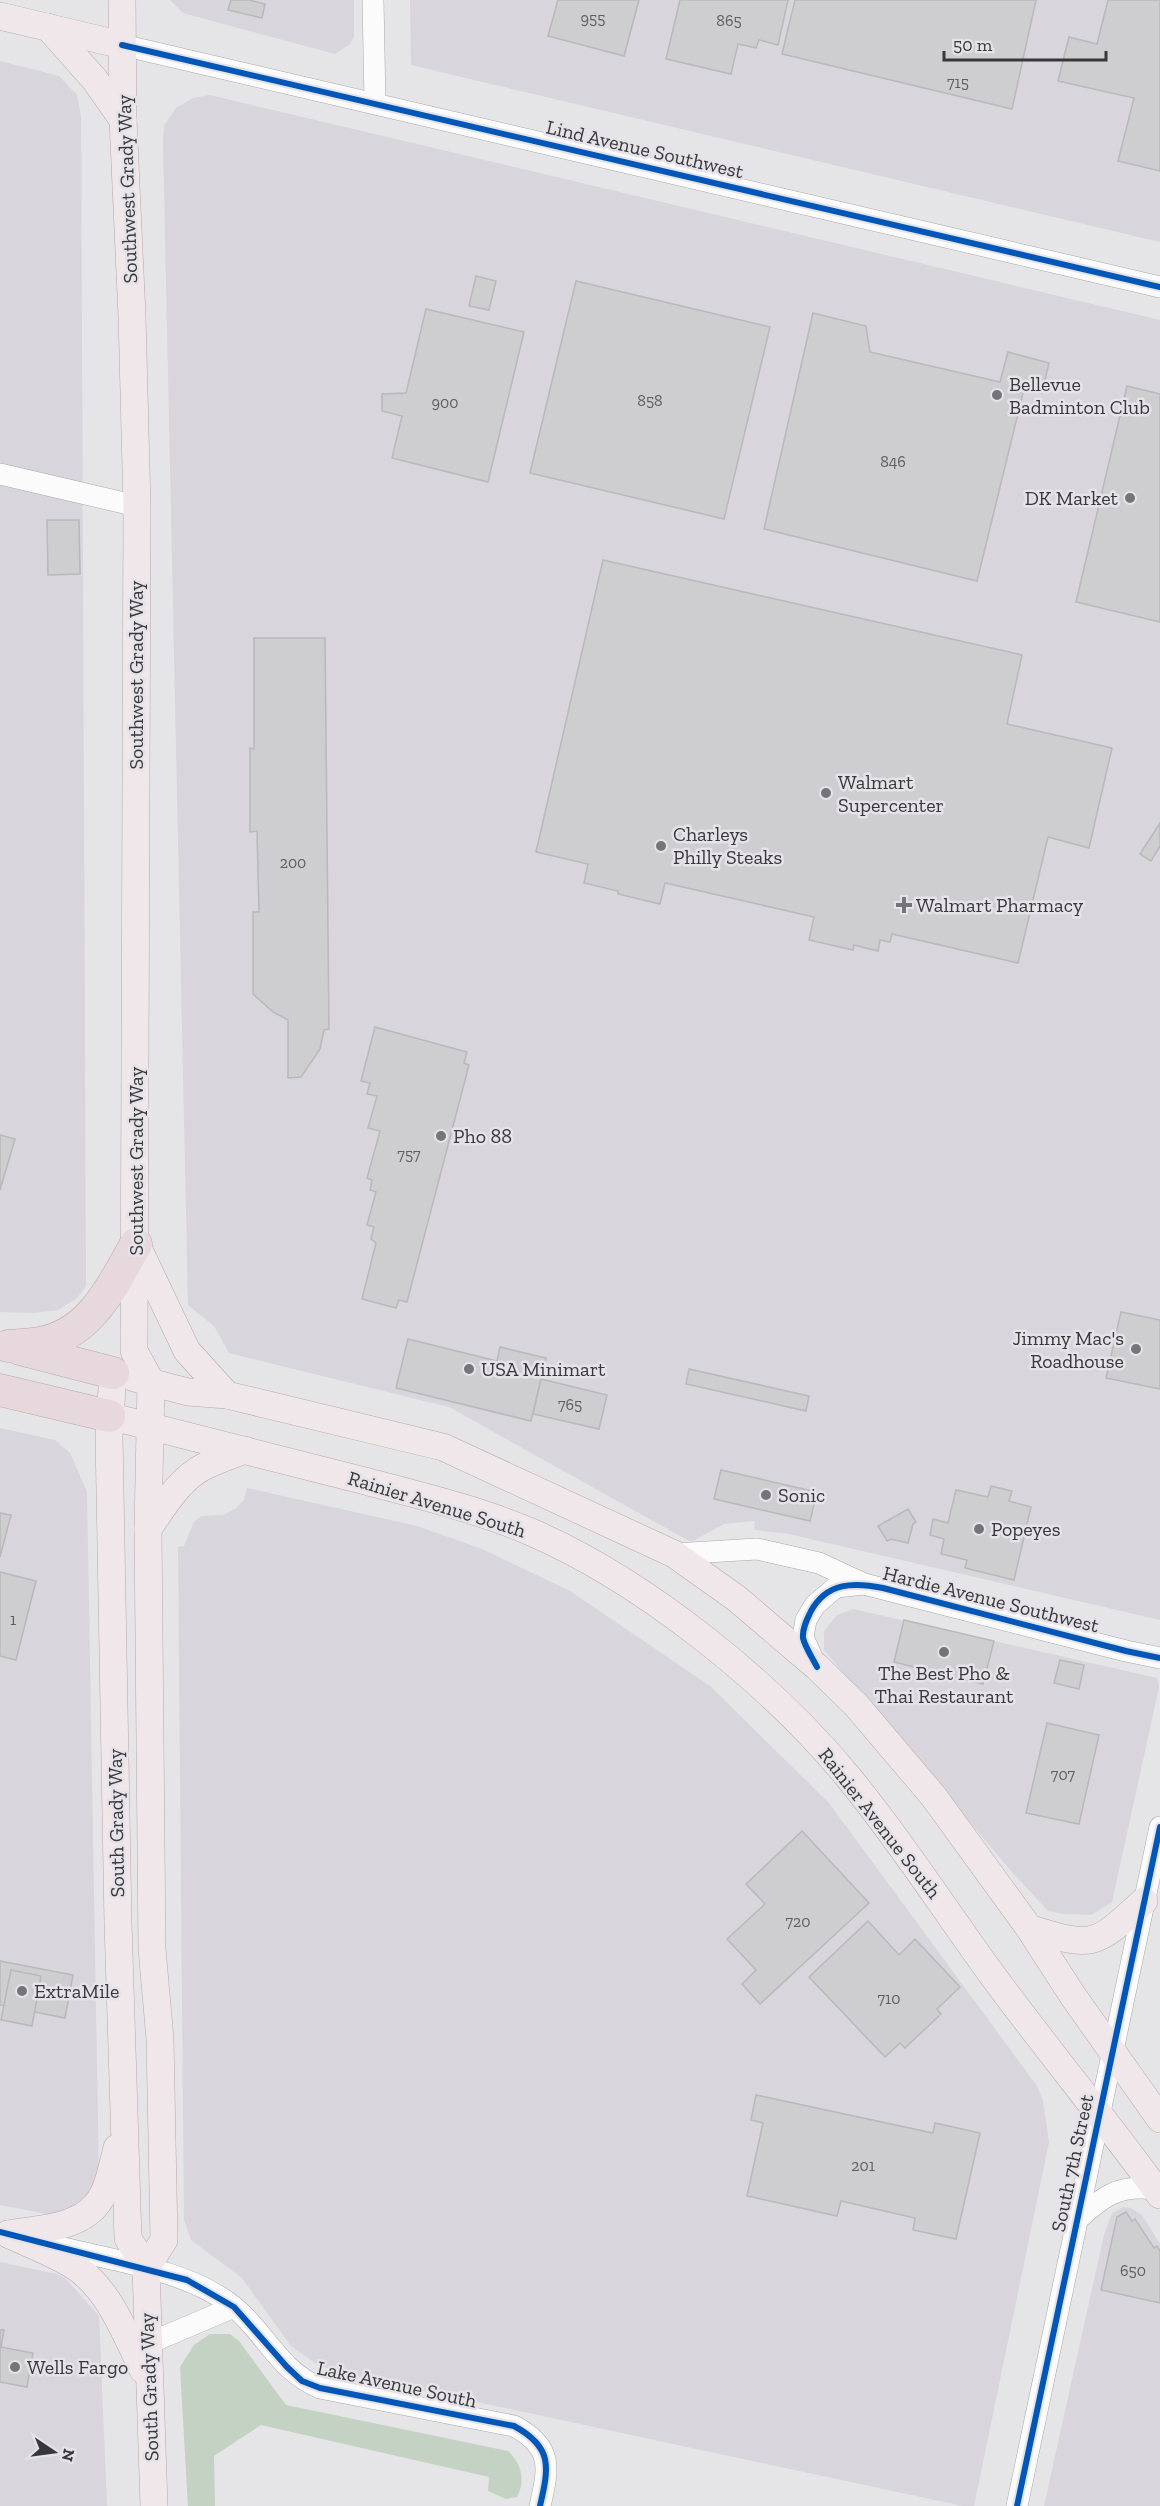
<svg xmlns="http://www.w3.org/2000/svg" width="1160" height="2506" font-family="'Zilla Slab',serif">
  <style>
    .built { fill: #d8d5dc }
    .green { fill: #c3d2c2 }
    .building { fill: #cecdcf; stroke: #b9b8ba; stroke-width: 1.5 }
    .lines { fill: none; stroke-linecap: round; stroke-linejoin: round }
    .minor-casing { stroke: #a9a9aa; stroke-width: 22 }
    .major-casing { stroke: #b8a8ad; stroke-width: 28 }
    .highway-casing { stroke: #b8a8ad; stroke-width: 33 }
    .minor { stroke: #fbfbfb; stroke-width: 21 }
    .major { stroke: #efe7e9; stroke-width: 27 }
    .highway { stroke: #e7d8dd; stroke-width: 32 }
    .cycleway-casing { stroke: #e5e3e7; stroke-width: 10 }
    .cycleway { stroke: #0057b8; stroke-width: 6 }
    .poi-dot { fill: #757476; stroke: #e5e3e7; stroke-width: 2 }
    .labels { text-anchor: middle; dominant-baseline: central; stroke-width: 5; stroke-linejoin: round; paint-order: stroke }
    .number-label { font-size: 16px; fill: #5e5d5f }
    .street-label { font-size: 20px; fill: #383739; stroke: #e5e3e7 }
    .poi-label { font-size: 20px; fill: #383739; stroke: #e5e3e7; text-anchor: start }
  </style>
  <rect width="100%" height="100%" fill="#e5e4e6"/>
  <g class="built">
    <path d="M170,0H354V37L350,44L335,54L183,13Z"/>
    <path d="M410,0H1160V242L411,65Z"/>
    <path d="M0,61L59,76L77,95L81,116L86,1286L77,1298L58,1310L34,1313L0,1312Z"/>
    <path d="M210,95L1160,320V1620L789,1534L755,1530L754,1521L724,1524L691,1542L449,1407L229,1353L214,1326L188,1305L163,140L164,126L176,108L193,98Z"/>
    <path d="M0,1428L55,1440L70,1453L87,1492L99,2182L85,2202L58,2216L0,2205Z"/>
    <path d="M247,1488L417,1526L482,1549L570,1591L710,1686L829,1803L1037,2086L1043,2101L1049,2142L974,2506H963L337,2372L315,2363L291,2346L242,2278L191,2240L184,2220L178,1547L184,1546L194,1522L201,1516L224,1515L236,1508L244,1500Z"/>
    <path d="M853,1609L1157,1678L1159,1687L1112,1902L1091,1915L1064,1914L1048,1911L1012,1872L824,1650V1631L837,1615Z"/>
    <path d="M1123,2207L1131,2208L1142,2215L1160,2244V2506H1044L1104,2235L1112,2213Z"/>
    <path d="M0,2262L56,2274L65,2278L99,2316L107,2506H0Z"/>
  </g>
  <path class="green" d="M210,2334H230L239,2341L286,2405L508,2451C521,2463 526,2480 517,2497L506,2499L488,2491L489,2477L261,2425L214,2456L215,2506H188L180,2367L194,2345Z"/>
  <g class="building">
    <path d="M231,0H249L265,4L262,18L228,10Z"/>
    <path d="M558,0H639L624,56L548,36Z"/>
    <path d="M680,0H788L778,45L759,40L756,48L738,44L731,74L666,59Z"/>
    <path d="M795,0H1036L1012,109L782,54Z"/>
    <path d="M1108,0H1160V171L1118,161L1134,98L1058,81L1069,37L1097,44Z"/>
    <path d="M476,276L496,281L489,310L469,306Z"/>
    <path d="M576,281L770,327L724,519L530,473Z"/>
    <path d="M426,309L524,332L488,482L392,458L402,416L382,411V394L406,393Z"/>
    <path d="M813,313L866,326L870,352L1000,382L1008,352L1049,363L1042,393L1024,389L977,581L764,529Z"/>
    <path d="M1127,386L1160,394V622L1076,602Z"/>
    <path d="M47,520H79L80,574L48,575Z"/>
    <path d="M603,560L1022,655L1007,724L1112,748L1089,848L1048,837L1018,963L892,934L890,942L880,940L878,951L854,945L853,950L809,940L814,917L665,883L660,904L618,894V891L584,883L588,864L536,852Z"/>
    <path d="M254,638H325L329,1029L324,1030L320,1049L301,1077L288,1078V1020L273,1012L253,994V912H259L257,831L250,832V748L254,749Z"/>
    <path d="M1160,823V846L1151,861L1140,854Z"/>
    <path d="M375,1027L467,1052L464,1063L469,1065L407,1302L399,1300L396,1308L362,1299L376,1243L371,1239L374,1227L367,1225L376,1192L370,1190L372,1180L367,1178L380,1131L368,1128L377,1096L367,1094L370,1083L361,1081Z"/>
    <path d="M0,1135L15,1139L0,1190Z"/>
    <path d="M1121,1312L1160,1320V1389L1106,1378Z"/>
    <path d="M408,1339L497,1361L500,1347L546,1358L531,1421L396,1388Z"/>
    <path d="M689,1369L809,1396L806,1411L686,1384Z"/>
    <path d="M541,1379L607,1395L599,1429L533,1414Z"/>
    <path d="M721,1470L817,1492L810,1521L714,1499Z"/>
    <path d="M991,1486L1012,1491L1009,1501L1031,1507L1014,1580L965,1568L967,1560L941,1554L944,1539L930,1535L933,1519L948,1523L956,1490L988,1497Z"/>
    <path d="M908,1509L916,1522L913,1524L908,1543L891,1539L887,1541L878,1526Z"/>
    <path d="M0,1513L11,1515L0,1557Z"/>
    <path d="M0,1572L36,1581L16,1660L0,1656Z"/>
    <path d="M904,1620L994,1641L983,1684L894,1662Z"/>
    <path d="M1060,1660L1084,1665L1079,1689L1054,1683Z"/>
    <path d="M1047,1723L1099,1735L1079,1824L1026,1813Z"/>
    <path d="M802,1831L869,1903L760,2004L742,1984L756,1970L727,1939L765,1904L746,1884Z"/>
    <path d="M868,1921L899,1955L915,1939L960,1987L937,2009L941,2014L905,2048L900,2043L885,2057L809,1977Z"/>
    <path d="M0,1961L73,1975L65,2018L0,2005Z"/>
    <path d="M11,1970L41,1976L32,2026L1,2020Z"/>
    <path d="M756,2095L933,2133L935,2123L980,2133L956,2239L913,2230L915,2218L841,2201L837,2216L747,2196L763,2123L751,2120Z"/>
    <path d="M1126,2212L1132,2221L1135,2219L1154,2248L1157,2246L1160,2251V2303L1101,2290L1117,2217Z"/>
    <path d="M0,2330H4L1,2347L33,2353L27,2387L0,2382Z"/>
  </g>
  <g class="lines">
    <g class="minor-casing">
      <g id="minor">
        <path d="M373,0L375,103"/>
        <path d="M122,45L1160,287"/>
        <path d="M0,474L137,506"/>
        <path d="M674,1554L757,1549L819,1563L864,1584"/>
        <path d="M815,1664L803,1637L806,1620L815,1605L836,1587L864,1584L1126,1651L1160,1658"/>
        <path d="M1076,2221C1102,2197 1118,2184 1155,2189"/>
        <path d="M51,2245C108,2260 188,2269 234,2307C266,2333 278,2370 320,2388L514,2426C553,2447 549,2467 540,2506"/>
        <path d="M147,2344L234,2307"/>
        <path d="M1017,2506L1160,1827"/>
      </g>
    </g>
    <g class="major-casing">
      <g id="major">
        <path d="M122,0L123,120L132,316L137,506L134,1351L151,1382"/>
        <path d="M0,16L122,45"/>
        <path d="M48,27L95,80L123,120"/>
        <path d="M140,1252L187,1351L227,1395"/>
        <path d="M113,1373L109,1436L118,1923L128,2238L146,2268L154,2506"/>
        <path d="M134,1378L188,1392L227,1395L443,1447L674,1554L736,1598L817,1667L856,1705L934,1797L1029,1928L1073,1996L1160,2119"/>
        <path d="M109,1416C193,1437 277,1458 361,1480C418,1495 477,1509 531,1532C644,1581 771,1683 849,1778C899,1839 943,1907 990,1972C1045,2047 1105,2119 1160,2195"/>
        <path d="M148,1529C164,1506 179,1479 205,1466C218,1460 232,1455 245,1450"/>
        <path d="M1029,1928C1094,1949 1095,1946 1144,1901"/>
        <path d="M8,2234C29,2244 51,2252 71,2264C108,2286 125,2333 143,2370"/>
        <path d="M8,2234C36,2229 76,2229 96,2205C109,2190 112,2166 117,2148"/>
        <path d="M146,2268L164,2240L160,2039L152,1949L148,1529L151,1382"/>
      </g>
    </g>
    <g class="highway-casing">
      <g id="highway">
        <path d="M8,1346C19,1345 30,1345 40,1343C92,1334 113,1284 136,1244"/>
        <path d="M20,1349L113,1373"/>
        <path d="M0,1390L109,1416"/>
      </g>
    </g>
    <use href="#minor" class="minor"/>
    <use href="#major" class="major"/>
    <use href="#highway" class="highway"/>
    <g class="cycleway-casing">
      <g id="cycleway">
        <path d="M122,45L1160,287"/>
        <path d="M817,1667C813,1659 805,1647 803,1638C802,1629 807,1619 811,1611C827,1582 854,1582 883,1588L1126,1651L1160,1658"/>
        <path d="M0,2232L187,2280L234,2307L287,2367L302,2381L320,2388L514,2426C553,2447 549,2467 540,2506"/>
        <path d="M1017,2506L1160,1827"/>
      </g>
    </g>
    <use href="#cycleway" class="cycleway"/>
  </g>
  <g class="poi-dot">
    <circle cx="997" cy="395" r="6"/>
    <circle cx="1130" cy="498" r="6"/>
    <circle cx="826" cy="793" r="6"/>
    <circle cx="661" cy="846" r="6"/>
    <path d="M901 896h6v6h6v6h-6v6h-6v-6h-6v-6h6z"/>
    <circle cx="441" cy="1136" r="6"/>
    <circle cx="1136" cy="1349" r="6"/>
    <circle cx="469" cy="1369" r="6"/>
    <circle cx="766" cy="1495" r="6"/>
    <circle cx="979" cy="1529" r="6"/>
    <circle cx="944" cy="1652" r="6"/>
    <circle cx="22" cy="1991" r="6"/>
    <circle cx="15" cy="2367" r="6"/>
  </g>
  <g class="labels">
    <g class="number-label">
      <text x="593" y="18">955</text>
      <text x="729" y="20">865</text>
      <text x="958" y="82">715</text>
      <text x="650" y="400">858</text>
      <text x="445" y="402">900</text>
      <text x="893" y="461">846</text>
      <text x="293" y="862">200</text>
      <text x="409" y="1154">757</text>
      <text x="570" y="1404">765</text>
      <text x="13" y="1619">1</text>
      <text x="1063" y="1774">707</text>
      <text x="798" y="1921">720</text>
      <text x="889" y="1998">710</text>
      <text x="863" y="2165">201</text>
      <text x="1133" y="2270">650</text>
    </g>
    <g class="street-label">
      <text transform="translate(645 149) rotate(13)">Lind Avenue Southwest</text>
      <text transform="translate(127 189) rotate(-92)">Southwest Grady Way</text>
      <text transform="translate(136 675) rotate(-90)">Southwest Grady Way</text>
      <text transform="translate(136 1161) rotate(-90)">Southwest Grady Way</text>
      <text transform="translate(437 1504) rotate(17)">Rainier Avenue South</text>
      <text transform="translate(991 1599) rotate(14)">Hardie Avenue Southwest</text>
      <text transform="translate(116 1823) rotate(-91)">South Grady Way</text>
      <text transform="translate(880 1823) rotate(52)">Rainier Avenue South</text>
      <text transform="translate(1072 2163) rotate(-78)">South 7th Street</text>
      <text transform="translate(397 2384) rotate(12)">Lake Avenue South</text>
      <text transform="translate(149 2387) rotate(-92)">South Grady Way</text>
    </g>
    <g class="poi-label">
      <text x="1009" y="384">Bellevue<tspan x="1009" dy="23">Badminton Club</tspan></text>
      <text x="1118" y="498" text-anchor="end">DK Market</text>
      <text x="838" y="782">Walmart<tspan x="838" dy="23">Supercenter</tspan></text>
      <text x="673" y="834">Charleys<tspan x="673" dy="23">Philly Steaks</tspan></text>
      <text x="916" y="905">Walmart Pharmacy</text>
      <text x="453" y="1136">Pho 88</text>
      <text x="1124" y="1338" text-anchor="end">Jimmy Mac's<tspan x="1124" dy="23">Roadhouse</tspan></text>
      <text x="481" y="1369">USA Minimart</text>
      <text x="778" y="1495">Sonic</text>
      <text x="991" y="1529">Popeyes</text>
      <text x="944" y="1673" text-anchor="middle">The Best Pho &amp;<tspan x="944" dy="23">Thai Restaurant</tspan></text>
      <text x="34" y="1991">ExtraMile</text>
      <text x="27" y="2367">Wells Fargo</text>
    </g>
  </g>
  <g transform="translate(54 2452) rotate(103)" stroke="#e5e3e7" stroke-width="4.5" paint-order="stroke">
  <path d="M0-4.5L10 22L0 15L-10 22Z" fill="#383739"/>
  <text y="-9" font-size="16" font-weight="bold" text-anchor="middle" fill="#383739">N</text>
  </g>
  <path d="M944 51v9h162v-9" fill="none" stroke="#383739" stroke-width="3"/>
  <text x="953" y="51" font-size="18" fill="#383739" stroke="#e5e3e7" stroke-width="4.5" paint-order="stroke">50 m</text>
</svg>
